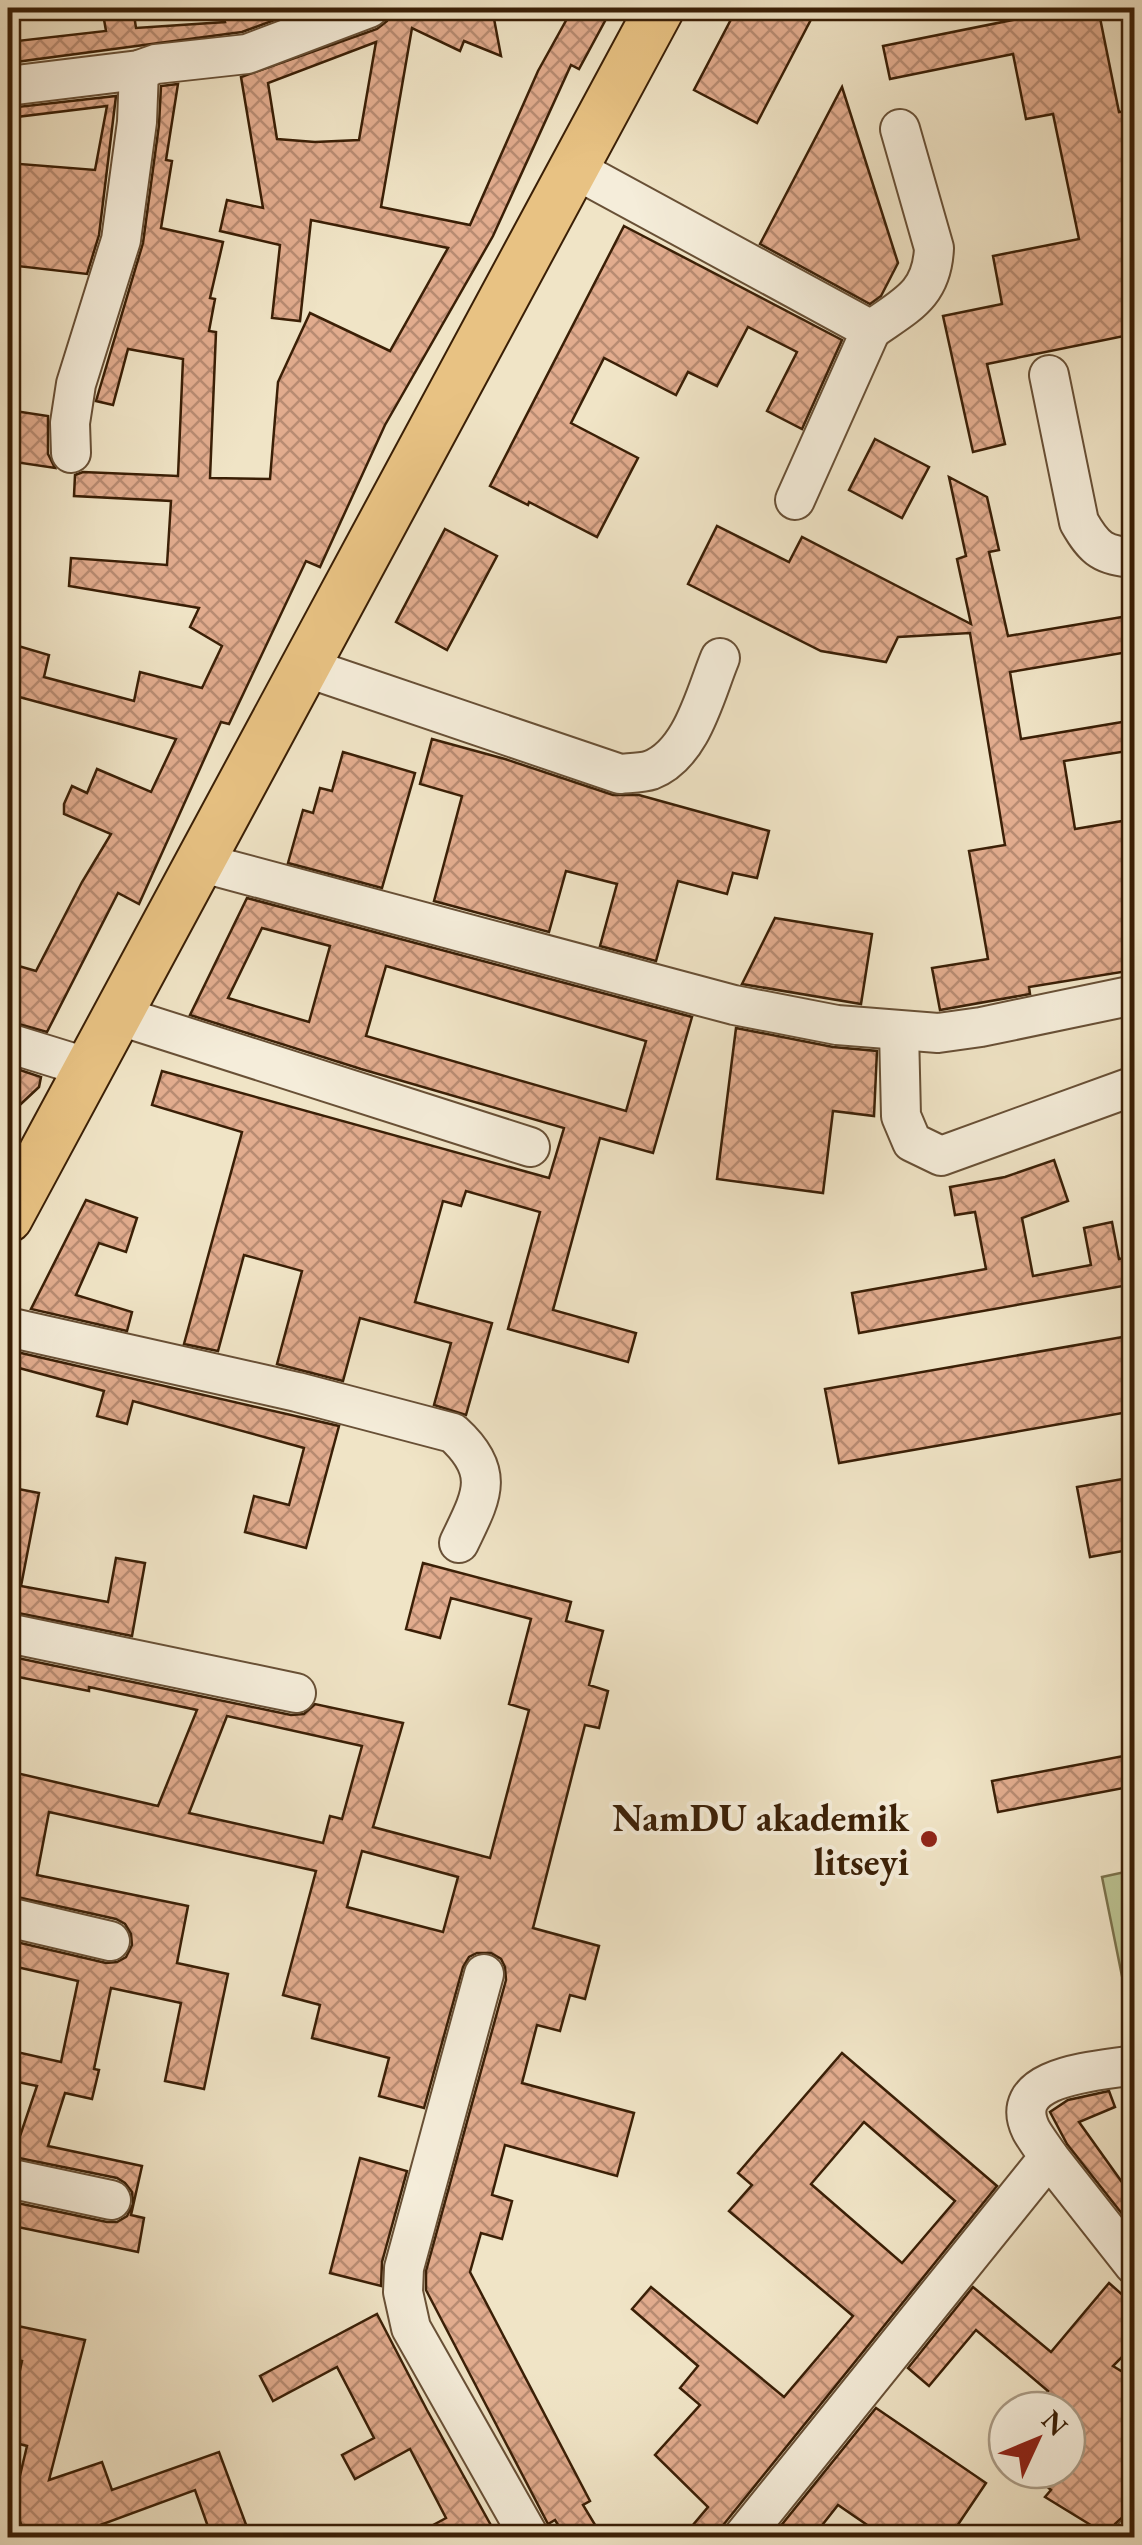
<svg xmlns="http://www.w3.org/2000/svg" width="1142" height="2545" font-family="'EB Garamond',serif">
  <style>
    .garden { fill: #bcc493; stroke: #7b724c; stroke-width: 2.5 }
    .building { fill: url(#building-cross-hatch); stroke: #3a1f06; stroke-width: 2.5; fill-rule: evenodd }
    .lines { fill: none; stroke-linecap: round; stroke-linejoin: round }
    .minor-casing { stroke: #685036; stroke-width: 42 }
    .major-casing { stroke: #3a1f06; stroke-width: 52 }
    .minor { stroke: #f5edda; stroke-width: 38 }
    .major { stroke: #e8c283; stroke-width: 48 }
    .poi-dot { fill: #8f2418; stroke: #f5edda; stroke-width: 4 }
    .labels { text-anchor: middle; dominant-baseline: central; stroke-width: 8; stroke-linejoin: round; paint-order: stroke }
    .poi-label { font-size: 38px; font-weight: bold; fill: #3a1f06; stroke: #f5edda; text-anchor: end }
  </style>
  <defs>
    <pattern id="building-cross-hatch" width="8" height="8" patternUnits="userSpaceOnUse" patternTransform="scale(2.5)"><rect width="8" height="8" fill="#e2ac8e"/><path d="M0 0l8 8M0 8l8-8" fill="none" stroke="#b88b72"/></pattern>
  </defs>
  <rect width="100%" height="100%" fill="#f0e4c6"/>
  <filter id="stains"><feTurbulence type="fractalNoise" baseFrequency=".002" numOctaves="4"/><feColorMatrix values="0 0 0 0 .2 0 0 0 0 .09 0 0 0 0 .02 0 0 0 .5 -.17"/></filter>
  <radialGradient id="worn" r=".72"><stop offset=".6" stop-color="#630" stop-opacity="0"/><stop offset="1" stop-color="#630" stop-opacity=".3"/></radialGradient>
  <path class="garden" d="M1134,1870V1999L1127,2001L1102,1877Z"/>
  <g class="building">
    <path d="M102,8H133L136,28L225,22L221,8H307L242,32L8,63V42L106,31Z"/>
    <path d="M391,8H492L501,56L464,41L460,51L412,28L381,207L470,225L538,71L573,8H612L579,69L571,65L493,236L385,425L320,567L306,561L229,724L221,722L139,904L118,893L47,1032L8,1021V963L36,971L82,882L111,834L64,814V804L72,786L87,793L97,769L151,792L176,739L8,694V643L49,655L44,677L134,701L140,672L202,688L222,646L190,627L199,608L69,586L71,558L167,565L171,501L74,496L75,475L83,472L178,476L183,359L128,349L113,405L96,401L143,243L159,125L161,86L178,84L166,160L172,161L161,228L223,242L210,298L215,299L209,331L216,332L210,478L270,479L278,382L310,313L390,351L448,248L311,220L300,321L272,318L280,245L220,231L227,200L263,208L241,77L377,29L387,21ZM376,42L359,140L315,142L277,139L268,83Z"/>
    <path d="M737,8H817L757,123L694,90Z"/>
    <path d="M1072,8H1098L1119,112L1134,110V334L987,364L1005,444L973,452L943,316L1002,304L993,256L1079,239L1053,114L1026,119L1013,54L890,79L883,46Z"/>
    <path d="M842,87L898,263L881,296L870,304L760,244Z"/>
    <path d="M116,96L99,235L87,274L8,265V163L95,170L107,106L8,118V108Z"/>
    <path d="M624,226L842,340L802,429L767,411L797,352L748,327L717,386L688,372L676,395L604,358L571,423L638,458L597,537L529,502L528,505L490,486Z"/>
    <path d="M8,410L48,416V454L55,468L8,461Z"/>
    <path d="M875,439L929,467L902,518L849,490Z"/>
    <path d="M949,477L987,497L999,550L989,552L1008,636L1134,615V651L1010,672L1021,739L1134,720V750L1064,761L1075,829L1134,819V970L1029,987L1030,994L940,1010L932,968L988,959L969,851L1005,845L970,633L898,637L886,662L821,651L688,584L717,526L789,562L802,537L971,624L957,559L966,556Z"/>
    <path d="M445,529L497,556L447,650L396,622Z"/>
    <path d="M432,739L505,759L613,795H639L769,831L757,878L733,873L727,894L678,881L656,961L600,946L617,884L566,871L549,932L434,901L462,796L420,784Z"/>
    <path d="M343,752L415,773L382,888L288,863L303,810L313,813L320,788L332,791Z"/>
    <path d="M247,898L692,1017L653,1153L600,1138L553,1310L636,1333L628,1362L508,1329L540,1212L466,1191L461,1206L443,1201L415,1302L492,1323L466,1415L434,1405L451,1343L360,1318L343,1381L277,1364L302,1271L244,1255L218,1351L184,1344L242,1132L152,1105L162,1071L549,1178L564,1128L361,1069L190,1015ZM262,928L330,946L309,1022L228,998ZM386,966L646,1041L626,1111L366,1036Z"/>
    <path d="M775,918L872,934L861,1004L742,984Z"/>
    <path d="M736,1028L833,1047L877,1051L874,1116L833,1111L823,1193L717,1179Z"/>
    <path d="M8,1066L41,1077L39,1087L8,1116Z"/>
    <path d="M1054,1160L1068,1201L1022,1218L1033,1276L1091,1265L1084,1228L1112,1222L1119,1259L1134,1256V1284L859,1333L852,1293L986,1269L975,1212L955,1215L950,1187L1005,1177Z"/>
    <path d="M86,1200L137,1218L126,1252L99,1243L76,1295L132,1312L127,1331L31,1309Z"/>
    <path d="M1134,1335V1411L839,1463L825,1389Z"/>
    <path d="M8,1350L339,1426L306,1548L245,1532L254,1496L289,1505L304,1448L133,1401L127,1424L97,1416L104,1391L8,1365Z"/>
    <path d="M1134,1477V1549L1090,1557L1077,1487Z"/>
    <path d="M8,1487L39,1493L21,1586L108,1602L116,1558L145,1563L132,1636L8,1611L11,1588H8Z"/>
    <path d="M423,1563L571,1602L566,1621L603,1631L589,1685L608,1691L599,1728L585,1725L533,1928L599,1946L585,1999L570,1995L560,2031L537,2025L522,2083L634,2113L617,2176L505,2145L492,2195L512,2201L502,2239L481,2233L470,2272L590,2501L583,2505L603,2538H566L555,2520L548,2524L426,2290V2271L506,1980L505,1967L501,1959L491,1953H477L469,1957L463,1967L424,2108L379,2096L389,2058L312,2038L320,2005L283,1995L316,1871L49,1812L37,1875L188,1906L177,1963L228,1974L204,2089L165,2081L181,2003L111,1988L94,2069L99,2070L92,2099L65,2093L48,2146L142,2166L131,2215L144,2218L138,2252L8,2225V2201L107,2222H117L127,2216L133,2204L132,2192L125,2183L117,2178L9,2156L14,2138L19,2139L37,2086L8,2080V2050L61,2062L78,1981L8,1965V1940L106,1963L117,1962L126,1957L132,1945L131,1934L125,1924L116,1919L8,1895V1771L158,1806L197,1710L89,1687V1691L8,1675V1656L291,1715L304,1714L315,1704L403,1723L373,1827L490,1858L529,1710L509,1704L531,1619L451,1598L440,1638L406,1629ZM227,1716L362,1746L342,1819L330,1816L323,1843L189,1813ZM362,1851L458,1877L443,1932L347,1907Z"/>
    <path d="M1134,1754V1786L998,1812L992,1781Z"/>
    <path d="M842,2053L997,2186L724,2524L720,2538H682L708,2507L655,2455L700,2405L680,2388L698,2366L632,2309L651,2287L784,2397L853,2316L729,2211L752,2185L738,2173ZM864,2122L955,2201L902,2263L811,2184Z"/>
    <path d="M1109,2091L1115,2107L1079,2122L1134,2199V2229L1067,2144L1050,2112L1068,2100Z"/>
    <path d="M360,2158L407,2171L382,2262L381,2286L330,2273Z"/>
    <path d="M1109,2283L1134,2305V2345L1113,2366L1134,2379V2514L1124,2516L1115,2524L1112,2538L1045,2497L1051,2490L1028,2470H1067V2410H1035L1048,2391L976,2330L929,2386L908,2368L973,2287L1051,2352Z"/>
    <path d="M377,2314L427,2410L498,2538H409L446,2518L410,2449L355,2479L342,2455L374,2438L337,2367L273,2401L260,2376Z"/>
    <path d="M8,2324L85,2340L49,2480L102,2462L112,2490L219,2452L251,2538H212L195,2490L65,2538H27L13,2505L27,2446L8,2441V2424L22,2361L8,2358Z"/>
    <path d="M876,2408L986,2483L949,2538H896L880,2526L876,2531L838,2505L812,2538H771Z"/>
  </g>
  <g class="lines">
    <g class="minor-casing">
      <g id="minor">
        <path d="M8,86L139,70L156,64L247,54L369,8"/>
        <path d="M573,168L871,330L795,500"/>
        <path d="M871,330C906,305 932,295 934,248L900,129"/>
        <path d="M1049,375L1079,522C1095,550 1103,555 1134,558"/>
        <path d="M71,453L70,423L76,384L121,240L137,122L139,70"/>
        <path d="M305,667L620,774C629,773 642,773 651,770C692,754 705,694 720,658"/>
        <path d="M199,862L734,1005L837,1025L938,1033L981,1027L1134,995"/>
        <path d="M117,1015L530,1147"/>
        <path d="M899,1031L901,1116L912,1142L941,1156L1134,1086"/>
        <path d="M8,1043L89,1068"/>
        <path d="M8,1327L297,1392L453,1433C497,1473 481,1497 459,1543"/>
        <path d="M8,1633L296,1693"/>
        <path d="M8,1917L110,1941"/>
        <path d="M484,1974L404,2268L403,2292L411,2328L530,2538"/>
        <path d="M1049,2157L1134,2265"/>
        <path d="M8,2178L111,2200"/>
        <path d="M742,2538L1049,2157C1043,2148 1036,2139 1031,2130C1004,2074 1102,2071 1134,2065"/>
        <path d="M1134,2538V2536"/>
      </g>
    </g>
    <g class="major-casing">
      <path id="major" d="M8,1218L660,8"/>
    </g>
    <use href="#minor" class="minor"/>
    <use href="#major" class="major"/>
  </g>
  <circle class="poi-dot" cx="929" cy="1839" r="10"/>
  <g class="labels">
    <g class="poi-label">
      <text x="909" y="1817">NamDU akademik<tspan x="909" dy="44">litseyi</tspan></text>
    </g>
  </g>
  <rect width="1142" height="2545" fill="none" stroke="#f0e4c6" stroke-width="40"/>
  <rect x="10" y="10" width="1122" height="2525" fill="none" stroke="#3a1f06" stroke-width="5"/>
  <rect x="20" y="20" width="1102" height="2505" fill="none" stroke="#3a1f06" stroke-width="2.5"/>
  <g transform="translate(1037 2440) rotate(46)"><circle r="48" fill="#f5edda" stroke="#aa9b85" stroke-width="2.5"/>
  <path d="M0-8L18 38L0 25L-18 38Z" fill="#8f2418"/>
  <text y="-15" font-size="28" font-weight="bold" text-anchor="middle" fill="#3a1f06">N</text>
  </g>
  <rect width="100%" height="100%" filter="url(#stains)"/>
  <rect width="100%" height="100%" fill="url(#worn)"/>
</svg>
